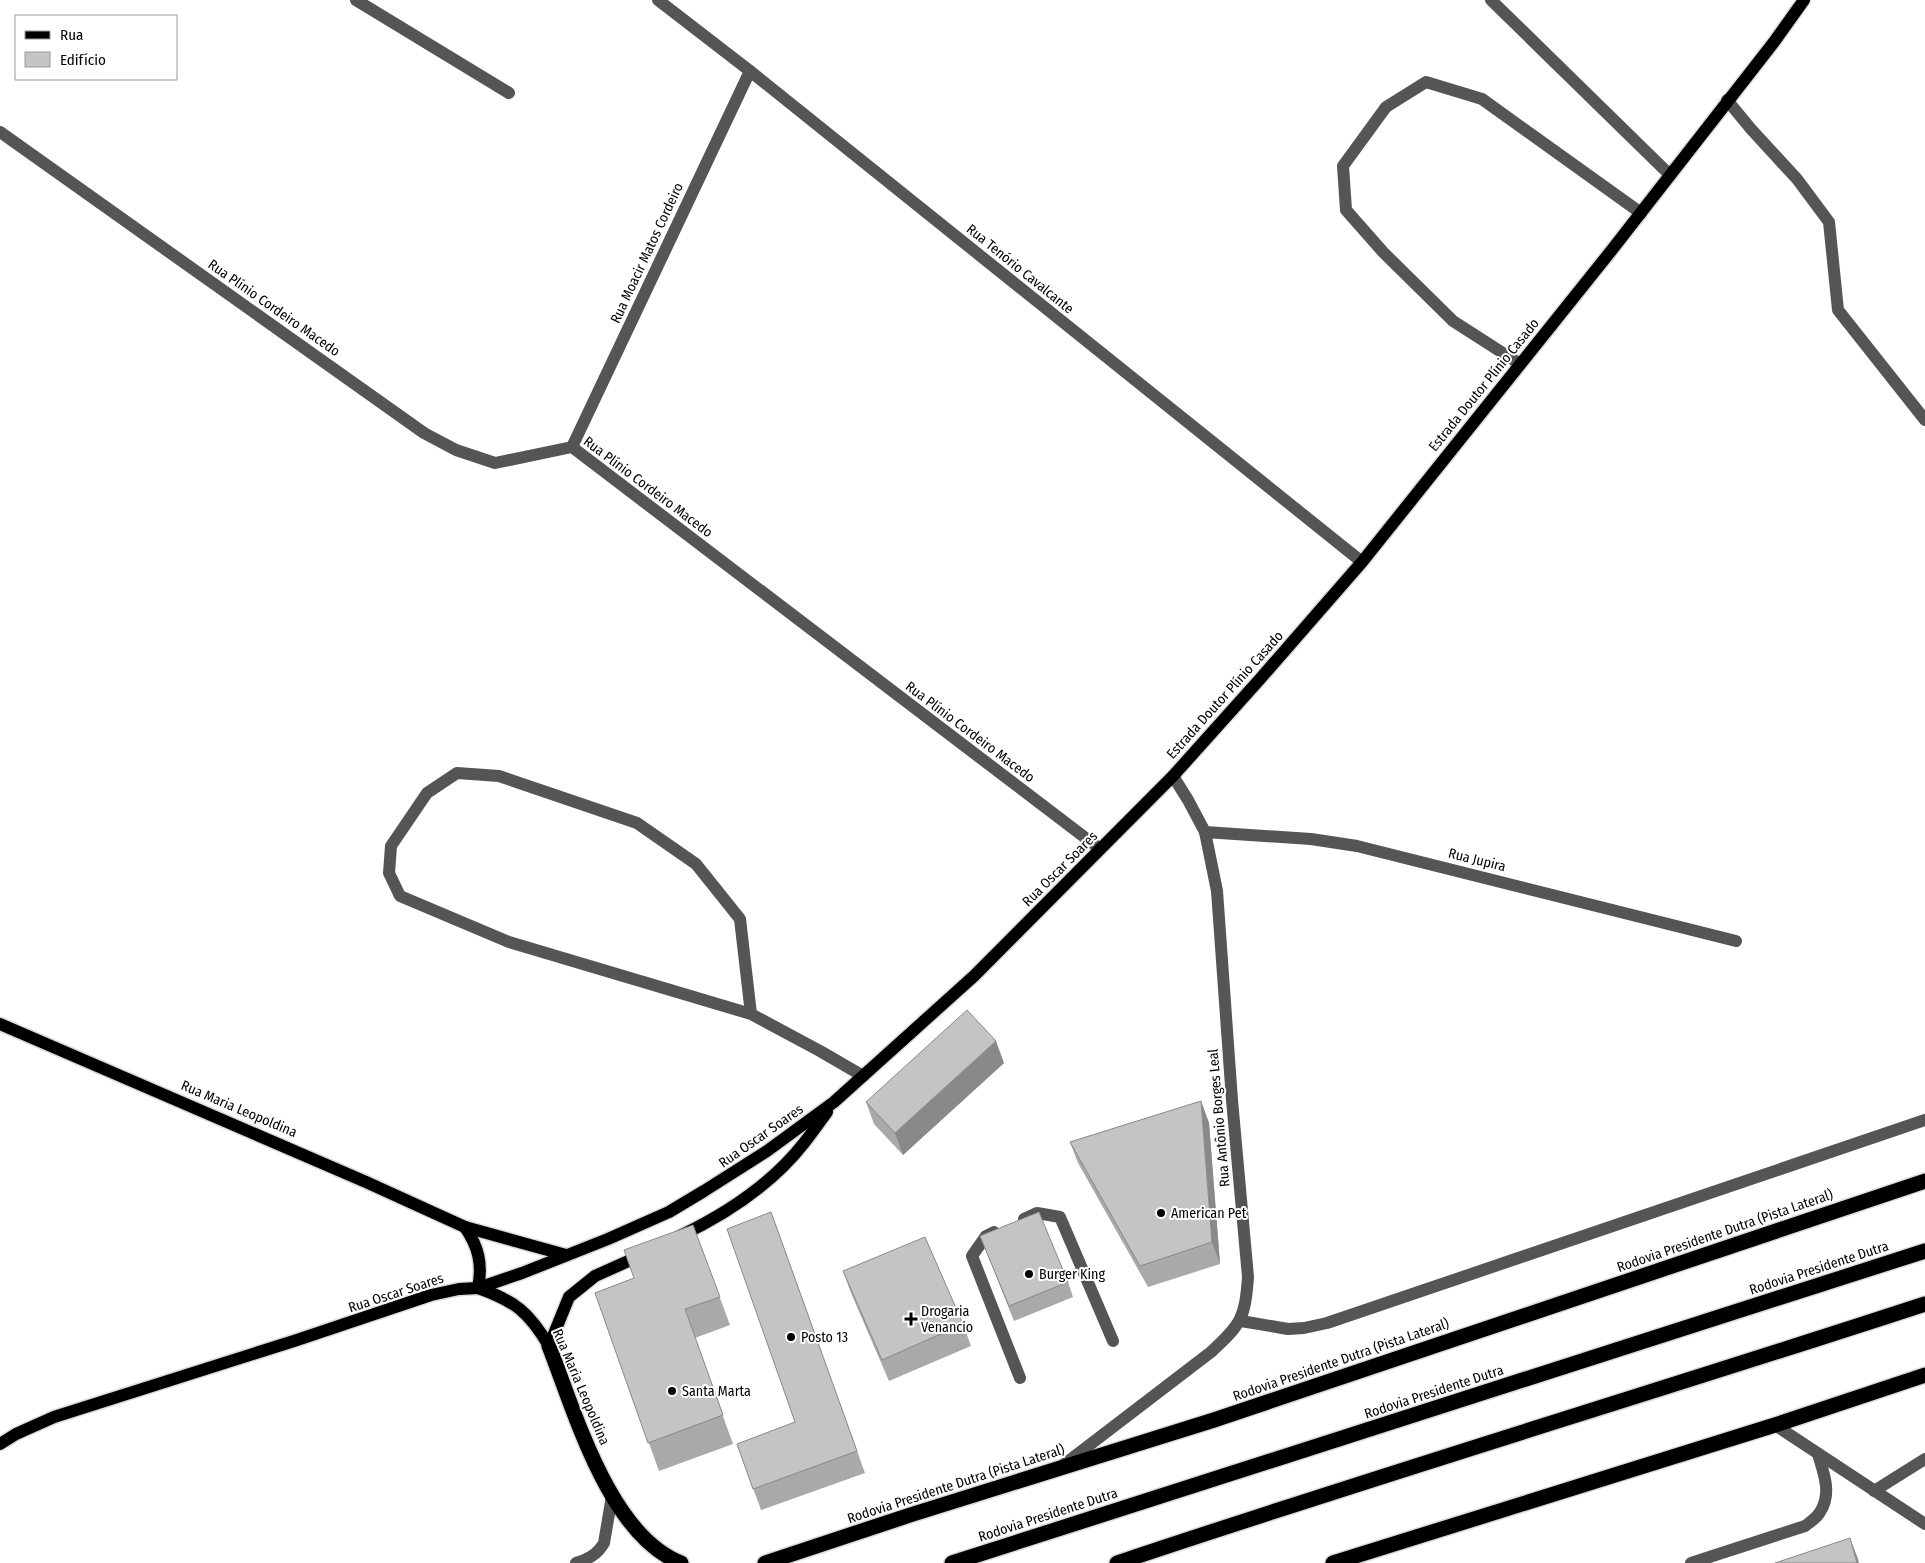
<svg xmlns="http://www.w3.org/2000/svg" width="1925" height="1563" font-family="'Fira Sans Condensed',sans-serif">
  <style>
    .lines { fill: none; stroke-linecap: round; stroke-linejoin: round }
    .major-casing { stroke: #dbdbdb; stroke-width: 15 }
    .highway-casing { stroke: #dbdbdb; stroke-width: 18 }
    .minor { stroke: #555; stroke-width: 12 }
    .major { stroke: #000; stroke-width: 12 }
    .highway { stroke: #000; stroke-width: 15 }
    .wall { fill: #a9a9a9 }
    .shaded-wall { fill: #898989 }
    .building { fill: #c4c4c4; stroke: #898989 }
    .poi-dot { fill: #000; stroke: #fff; stroke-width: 2 }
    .labels { text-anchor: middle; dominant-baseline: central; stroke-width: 4; stroke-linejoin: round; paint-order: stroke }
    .street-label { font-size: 14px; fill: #000; stroke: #fff }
    .poi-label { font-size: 14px; fill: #000; stroke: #fff; text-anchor: start }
  </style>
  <rect width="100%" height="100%" fill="#fff"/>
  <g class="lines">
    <g class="major-casing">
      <g id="major">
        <path d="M0,1024L366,1182L465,1227L566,1255"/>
        <path d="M465,1227C478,1246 483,1264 478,1288"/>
        <path d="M680,1236C726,1214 772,1184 804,1143C812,1133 819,1123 827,1112"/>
        <path d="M478,1288C515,1301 529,1312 549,1346"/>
        <path d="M549,1346L569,1297L595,1276L644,1254"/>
        <path d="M0,1444L16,1434L54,1417L297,1340L431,1295L459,1289L478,1288L522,1273L608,1239L669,1212L704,1191L767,1151L834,1102L974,976L1173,776L1260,679L1362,562L1611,251L1774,42L1804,0"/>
      </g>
    </g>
    <g class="highway-casing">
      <g id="highway">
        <path d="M549,1346C575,1412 609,1535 681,1563"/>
        <path d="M765,1563L910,1515L1214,1420L1925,1181"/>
        <path d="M952,1563L1925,1251"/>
        <path d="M1117,1563C1385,1473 1656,1392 1925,1304"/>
        <path d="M1333,1563L1775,1425L1925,1375"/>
      </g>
    </g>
    <g class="minor">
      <path d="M356,0L509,93"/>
      <path d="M658,0L750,71L1362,562"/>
      <path d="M1491,0L1670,175"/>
      <path d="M1727,100L1751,129L1797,179L1829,222L1838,310L1925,420"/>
      <path d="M0,132L424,433L456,450L495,463L572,447L1100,849"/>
      <path d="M1520,364L1453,321L1383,252L1346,210L1343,166L1386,107L1426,82L1482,99L1641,213"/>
      <path d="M572,447L750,71"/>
      <path d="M1205,832L1311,839L1357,846L1736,941"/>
      <path d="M751,1014L740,919L696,864L637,823L499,776L457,773L427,793L391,846L389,873L400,896L509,942L751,1014L820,1051L863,1076"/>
      <path d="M1024,1219L1037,1213L1060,1217L1113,1341"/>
      <path d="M994,1232L986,1236L972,1256L1020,1378"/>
      <path d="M1241,1321L1288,1329L1304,1328L1327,1323L1925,1120"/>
      <path d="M1775,1425L1925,1524"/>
      <path d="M1062,1466L1211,1352C1242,1324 1245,1317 1248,1277L1232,1100L1217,891L1205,832L1188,800L1173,776"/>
      <path d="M1874,1491L1925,1459"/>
      <path d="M576,1563C588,1559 597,1555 604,1543L612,1496"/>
      <path d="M1691,1563L1805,1526C1810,1522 1817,1518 1820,1512C1832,1494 1824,1474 1818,1454"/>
    </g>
    <use href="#major" class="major"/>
    <use href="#highway" class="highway"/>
  </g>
  <g class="wall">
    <path d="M1004,1063L903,1155L874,1124L866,1102Z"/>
    <path d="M1201,1101L1209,1123L1220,1264L1148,1287L1078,1163L1070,1142Z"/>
    <path d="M771,1212L865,1473L761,1510L737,1444L795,1422Z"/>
    <path d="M693,1225L730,1325L695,1338L733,1444L659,1471L595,1293L634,1278Z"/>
    <path d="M980,1236L1068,1282L1073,1297L1014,1321Z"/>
    <path d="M843,1271L963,1324L971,1346L889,1381L851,1293Z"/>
  </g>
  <g class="shaded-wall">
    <path d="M996,1041L1004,1063L903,1155L895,1133Z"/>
    <path d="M1201,1101L1209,1123L1220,1264L1212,1242Z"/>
    <path d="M1850,1538L1858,1559L1859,1563H1857Z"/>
  </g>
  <g class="building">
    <path d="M967,1010L996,1041L895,1133L866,1102Z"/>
    <path d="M1201,1101L1212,1242L1140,1266L1070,1142Z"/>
    <path d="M771,1212L857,1451L753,1489L737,1444L795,1422L727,1229Z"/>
    <path d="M1039,1212L1068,1282L1009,1306L980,1236Z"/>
    <path d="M693,1225L720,1297L685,1309L723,1415L648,1443L595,1293L634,1278L624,1250Z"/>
    <path d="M925,1237L963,1324L882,1360L843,1271Z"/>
    <path d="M1850,1538L1857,1563H1775Z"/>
  </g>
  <g class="poi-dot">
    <circle cx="1161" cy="1213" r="5"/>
    <circle cx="1029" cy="1274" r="5"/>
    <path d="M908.5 1311.5h5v5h5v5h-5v5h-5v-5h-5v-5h5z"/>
    <circle cx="791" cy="1337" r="5"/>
    <circle cx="672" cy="1391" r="5"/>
  </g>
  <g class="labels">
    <g class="street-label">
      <text transform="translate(647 253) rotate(-65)">Rua Moacir Matos Cordeiro</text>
      <text transform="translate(1020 269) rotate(39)">Rua Tenório Cavalcante</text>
      <text transform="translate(274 308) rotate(35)">Rua Plínio Cordeiro Macedo</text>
      <text transform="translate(1484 385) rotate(-51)">Estrada Doutor Plínio Casado</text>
      <text transform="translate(648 487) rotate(37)">Rua Plínio Cordeiro Macedo</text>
      <text transform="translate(1225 695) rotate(-48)">Estrada Doutor Plínio Casado</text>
      <text transform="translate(970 732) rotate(37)">Rua Plínio Cordeiro Macedo</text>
      <text transform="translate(1477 860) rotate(14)">Rua Jupira</text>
      <text transform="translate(1060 869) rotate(-45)">Rua Oscar Soares</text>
      <text transform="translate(239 1109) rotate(23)">Rua Maria Leopoldina</text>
      <text transform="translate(1219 1118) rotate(-95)">Rua Antônio Borges Leal</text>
      <text transform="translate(761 1136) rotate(-35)">Rua Oscar Soares</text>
      <text transform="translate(1725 1231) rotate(-19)">Rodovia Presidente Dutra (Pista Lateral)</text>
      <text transform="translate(1819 1268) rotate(-18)">Rodovia Presidente Dutra</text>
      <text transform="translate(396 1293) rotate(-18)">Rua Oscar Soares</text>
      <text transform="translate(1341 1360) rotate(-19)">Rodovia Presidente Dutra (Pista Lateral)</text>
      <text transform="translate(581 1387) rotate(67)">Rua Maria Leopoldina</text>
      <text transform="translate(1434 1392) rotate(-18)">Rodovia Presidente Dutra</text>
      <text transform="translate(956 1484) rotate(-18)">Rodovia Presidente Dutra (Pista Lateral)</text>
      <text transform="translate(1048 1515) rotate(-18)">Rodovia Presidente Dutra</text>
    </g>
    <g class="poi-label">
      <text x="1171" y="1213">American Pet</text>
      <text x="1039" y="1274">Burger King</text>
      <text x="921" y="1311">Drogaria<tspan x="921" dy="16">Venancio</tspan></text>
      <text x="801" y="1337">Posto 13</text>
      <text x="682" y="1391">Santa Marta</text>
    </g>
  </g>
  <rect x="15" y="15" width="162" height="65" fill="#ffffff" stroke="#999999"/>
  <rect x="25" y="31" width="25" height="8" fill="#000000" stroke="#999999"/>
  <text x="60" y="40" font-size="15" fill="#000000">Rua</text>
  <rect x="25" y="52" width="25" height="15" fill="#c4c4c4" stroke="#999999"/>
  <text x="60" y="65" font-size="15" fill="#000000">Edifício</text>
</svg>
